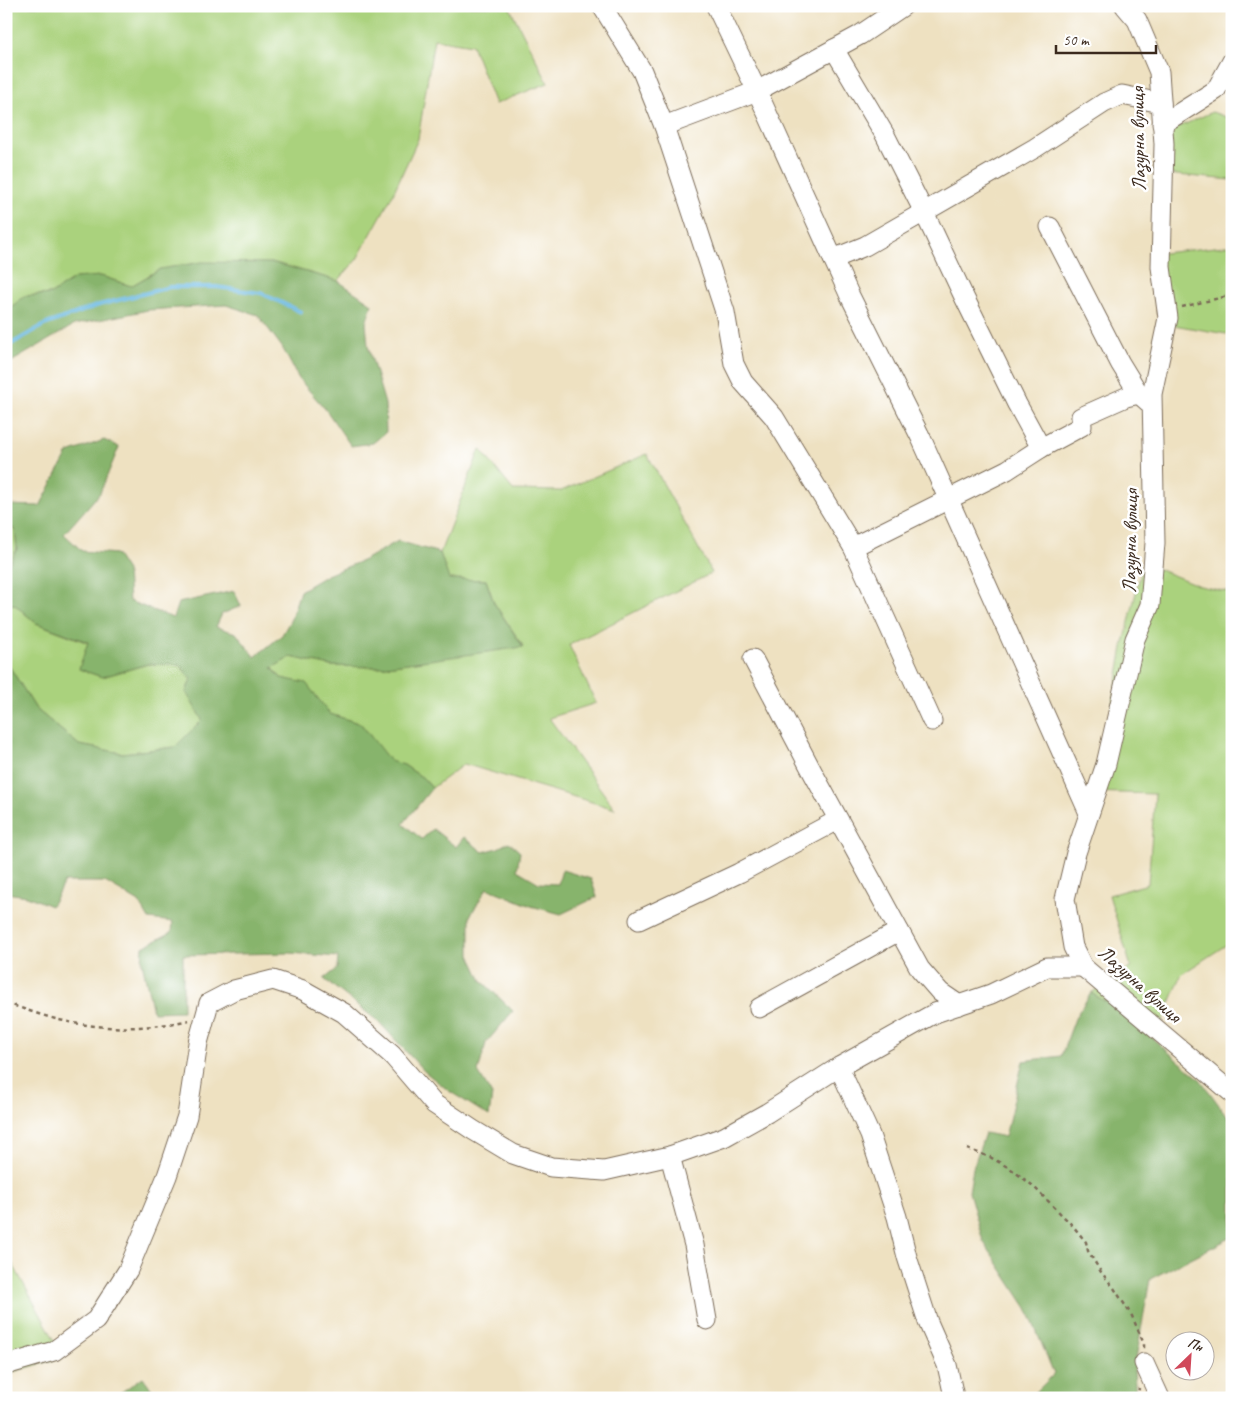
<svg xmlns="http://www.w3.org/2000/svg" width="1238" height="1404" font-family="Caveat,sans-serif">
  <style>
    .green { fill: #aad27d; stroke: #727e4e }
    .forest { fill: #87b46c; stroke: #616f45 }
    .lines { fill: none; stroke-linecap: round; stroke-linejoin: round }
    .stream { stroke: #67b8e2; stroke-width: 4 }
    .minor-casing { stroke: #7a6a57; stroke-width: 21 }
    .path { stroke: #7a6a57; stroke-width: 2.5; stroke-dasharray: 4 4; stroke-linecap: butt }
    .minor { stroke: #fff; stroke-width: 19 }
    .labels { text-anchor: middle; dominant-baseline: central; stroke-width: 5; stroke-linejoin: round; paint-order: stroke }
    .street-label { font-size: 20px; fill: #3b2a1e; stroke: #fff }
  </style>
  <rect width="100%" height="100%" fill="#fff"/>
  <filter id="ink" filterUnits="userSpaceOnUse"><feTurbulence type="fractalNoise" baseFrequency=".02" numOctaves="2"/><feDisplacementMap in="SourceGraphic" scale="10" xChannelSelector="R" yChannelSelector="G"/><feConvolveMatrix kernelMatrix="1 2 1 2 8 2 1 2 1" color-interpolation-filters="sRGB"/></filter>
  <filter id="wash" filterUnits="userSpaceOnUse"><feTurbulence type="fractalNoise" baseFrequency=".0096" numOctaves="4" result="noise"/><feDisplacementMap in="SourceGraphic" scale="20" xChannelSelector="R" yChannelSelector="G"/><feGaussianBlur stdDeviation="1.12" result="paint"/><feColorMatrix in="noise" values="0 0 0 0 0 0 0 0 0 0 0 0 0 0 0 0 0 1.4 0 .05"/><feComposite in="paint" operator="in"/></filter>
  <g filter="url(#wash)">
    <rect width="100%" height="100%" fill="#eee1c1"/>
    <g class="green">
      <path d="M11,6H509L548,83L495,104L472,45L434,39L418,139L391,198L357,259L338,281L275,263L160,269L131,286L101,276L76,278L51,294L25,296L6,311V12Z"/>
      <path d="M1212,112L1232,119V180L1155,173L1157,137Z"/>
      <path d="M1232,245V335L1162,323L1155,254Z"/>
      <path d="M480,449L513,490L561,491L647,454L712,573L569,645L596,703L549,718L615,809L464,764L432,788L423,778L404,765L390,762L361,724L330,714L306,684L281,678L272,667L291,657L331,666L379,667L523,646L494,603L486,580L448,579L440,553Z"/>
      <path d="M6,525L15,530L17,549L6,570Z"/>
      <path d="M1143,563L1200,586L1232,593V941L1182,974L1155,1039L1118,1009L1091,993L1131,967L1109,895L1148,884L1155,794L1089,792L1111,713L1123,647Z"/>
      <path d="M14,604L36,623L88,643L79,669L102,677L148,664L180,665L191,679L186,692L203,720L176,747L122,753L79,745L36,709L6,661V606Z"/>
      <path d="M6,1252L64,1357L6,1374Z"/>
    </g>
    <g class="forest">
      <path d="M202,262L275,263L338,281L372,304L366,323L368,346L385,404L386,432L373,443L351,446L326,410L299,379L282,347L258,315L226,305L148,310L74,325L6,365V311L25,296L51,294L75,278L101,276L131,286L160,269Z"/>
      <path d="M104,440L119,447L100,493L64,534L82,551L116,554L127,571L129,601L173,618L178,603L234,591L241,606L222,614L216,627L236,633L255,657L282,635L291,619L300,591L327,575L364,560L398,541L440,553L449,579L486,580L494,603L523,647L379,667L331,666L291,657L272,668L281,678L306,683L330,714L361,724L390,761L404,765L423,778L432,788L403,824L422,839L433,829L456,847L464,837L483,852L498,848L509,842L520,852L517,870L539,883L558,884L562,870L591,879L597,897L561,914L531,906L487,888L470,916V955L482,981L513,1011L486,1043L478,1072L492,1095L489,1116L449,1091L424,1071L379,1022L324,979L337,969L338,957L290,953L183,955V1011L153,1012L142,962L143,947L172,932L173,922L149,919L139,902L105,882H64L51,906L27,896L6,893V661L36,709L79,745L122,753L175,747L202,720L186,692L191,679L180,665L148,664L102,677L79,669L88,642L36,623L14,604L6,606V570L17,549L15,530L6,525V505L40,506L68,453Z"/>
      <path d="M1091,993L1118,1009L1200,1079L1232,1123V1237L1150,1279L1134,1370L1136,1398H1036L1034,1394L1054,1374L1027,1308L983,1241L969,1192L973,1168L985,1133L1005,1137L1023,1061L1061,1056L1076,1016Z"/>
      <path d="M143,1377L158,1398H113Z"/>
    </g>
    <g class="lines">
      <path class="stream" d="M6,347L44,325L99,305L170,287H216L261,293L301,312"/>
    </g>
  </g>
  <g filter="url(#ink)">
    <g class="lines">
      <g class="minor-casing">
        <g id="minor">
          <path d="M602,6L642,71L664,126L725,312L734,364L743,382L774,417L853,547L932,721"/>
          <path d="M716,6L757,91L849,294L921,438L1089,813"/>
          <path d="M1125,6L1137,20L1159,72L1164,144L1161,267L1168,318L1152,394L1155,543L1150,605L1135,639L1106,764L1076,853L1065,899L1073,947L1083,967L1232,1093"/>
          <path d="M834,49L885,135L924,212L965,299L1017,404L1041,448"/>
          <path d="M1162,124L1216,90L1232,61"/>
          <path d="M664,126L757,91L860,35L903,6"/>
          <path d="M1050,227L1120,363L1139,394L1148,402"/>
          <path d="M833,259L865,246L1035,148L1104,103L1122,95L1161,103"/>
          <path d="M853,547L1007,470L1041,448L1082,426L1081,417L1126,397L1139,394"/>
          <path d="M753,659L813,773L920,969L940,992L959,1005"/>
          <path d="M639,920L739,873L838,820"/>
          <path d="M759,1008L899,931"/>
          <path d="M839,1067L870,1135L897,1217L907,1257L928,1322L947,1365L953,1392"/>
          <path d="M670,1156L694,1245L707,1320"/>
          <path d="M1144,1363L1160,1398"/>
          <path d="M6,1365L54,1351L96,1320L128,1270L167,1176L187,1116L198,1043L209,1003L234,990L273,980L303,990L344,1013L392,1055L434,1104L473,1130L513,1154L551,1167L604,1171L670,1156L724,1137L767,1113L839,1067L935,1013L991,994L1047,967H1083"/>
        </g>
      </g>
      <g class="path">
        <path d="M1182,307L1232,295"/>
        <path d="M6,1003C27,1010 48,1018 69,1022C107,1030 151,1029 189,1020"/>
        <path d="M967,1149L990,1157L1011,1169L1032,1185L1073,1226L1086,1242L1088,1251L1101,1272L1114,1288L1132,1316L1144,1344V1349"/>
        <path d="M931,1398L938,1396"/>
        <path d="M1137,1398L1139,1388"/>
      </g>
      <use href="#minor" class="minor"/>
    </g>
  </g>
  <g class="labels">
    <g class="street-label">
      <text transform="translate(1138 139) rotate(-91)">Лазурна вулиця</text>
      <text transform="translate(1130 541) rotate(-89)">Лазурна вулиця</text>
      <text transform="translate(1140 984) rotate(42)">Лазурна вулиця</text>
    </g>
  </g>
  <rect width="1238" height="1404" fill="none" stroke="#fff" stroke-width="25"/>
  <g transform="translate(1190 1356) rotate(25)"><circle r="24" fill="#ffffff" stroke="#b1aaa5"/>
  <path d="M0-4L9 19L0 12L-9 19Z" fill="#d1495b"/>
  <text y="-8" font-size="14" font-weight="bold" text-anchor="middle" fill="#3b2a1e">Пн</text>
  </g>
  <path d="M1056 45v8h100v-8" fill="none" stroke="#3b2a1e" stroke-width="2.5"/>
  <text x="1063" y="45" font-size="15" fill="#3b2a1e" stroke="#ffffff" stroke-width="4" paint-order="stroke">50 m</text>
</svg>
